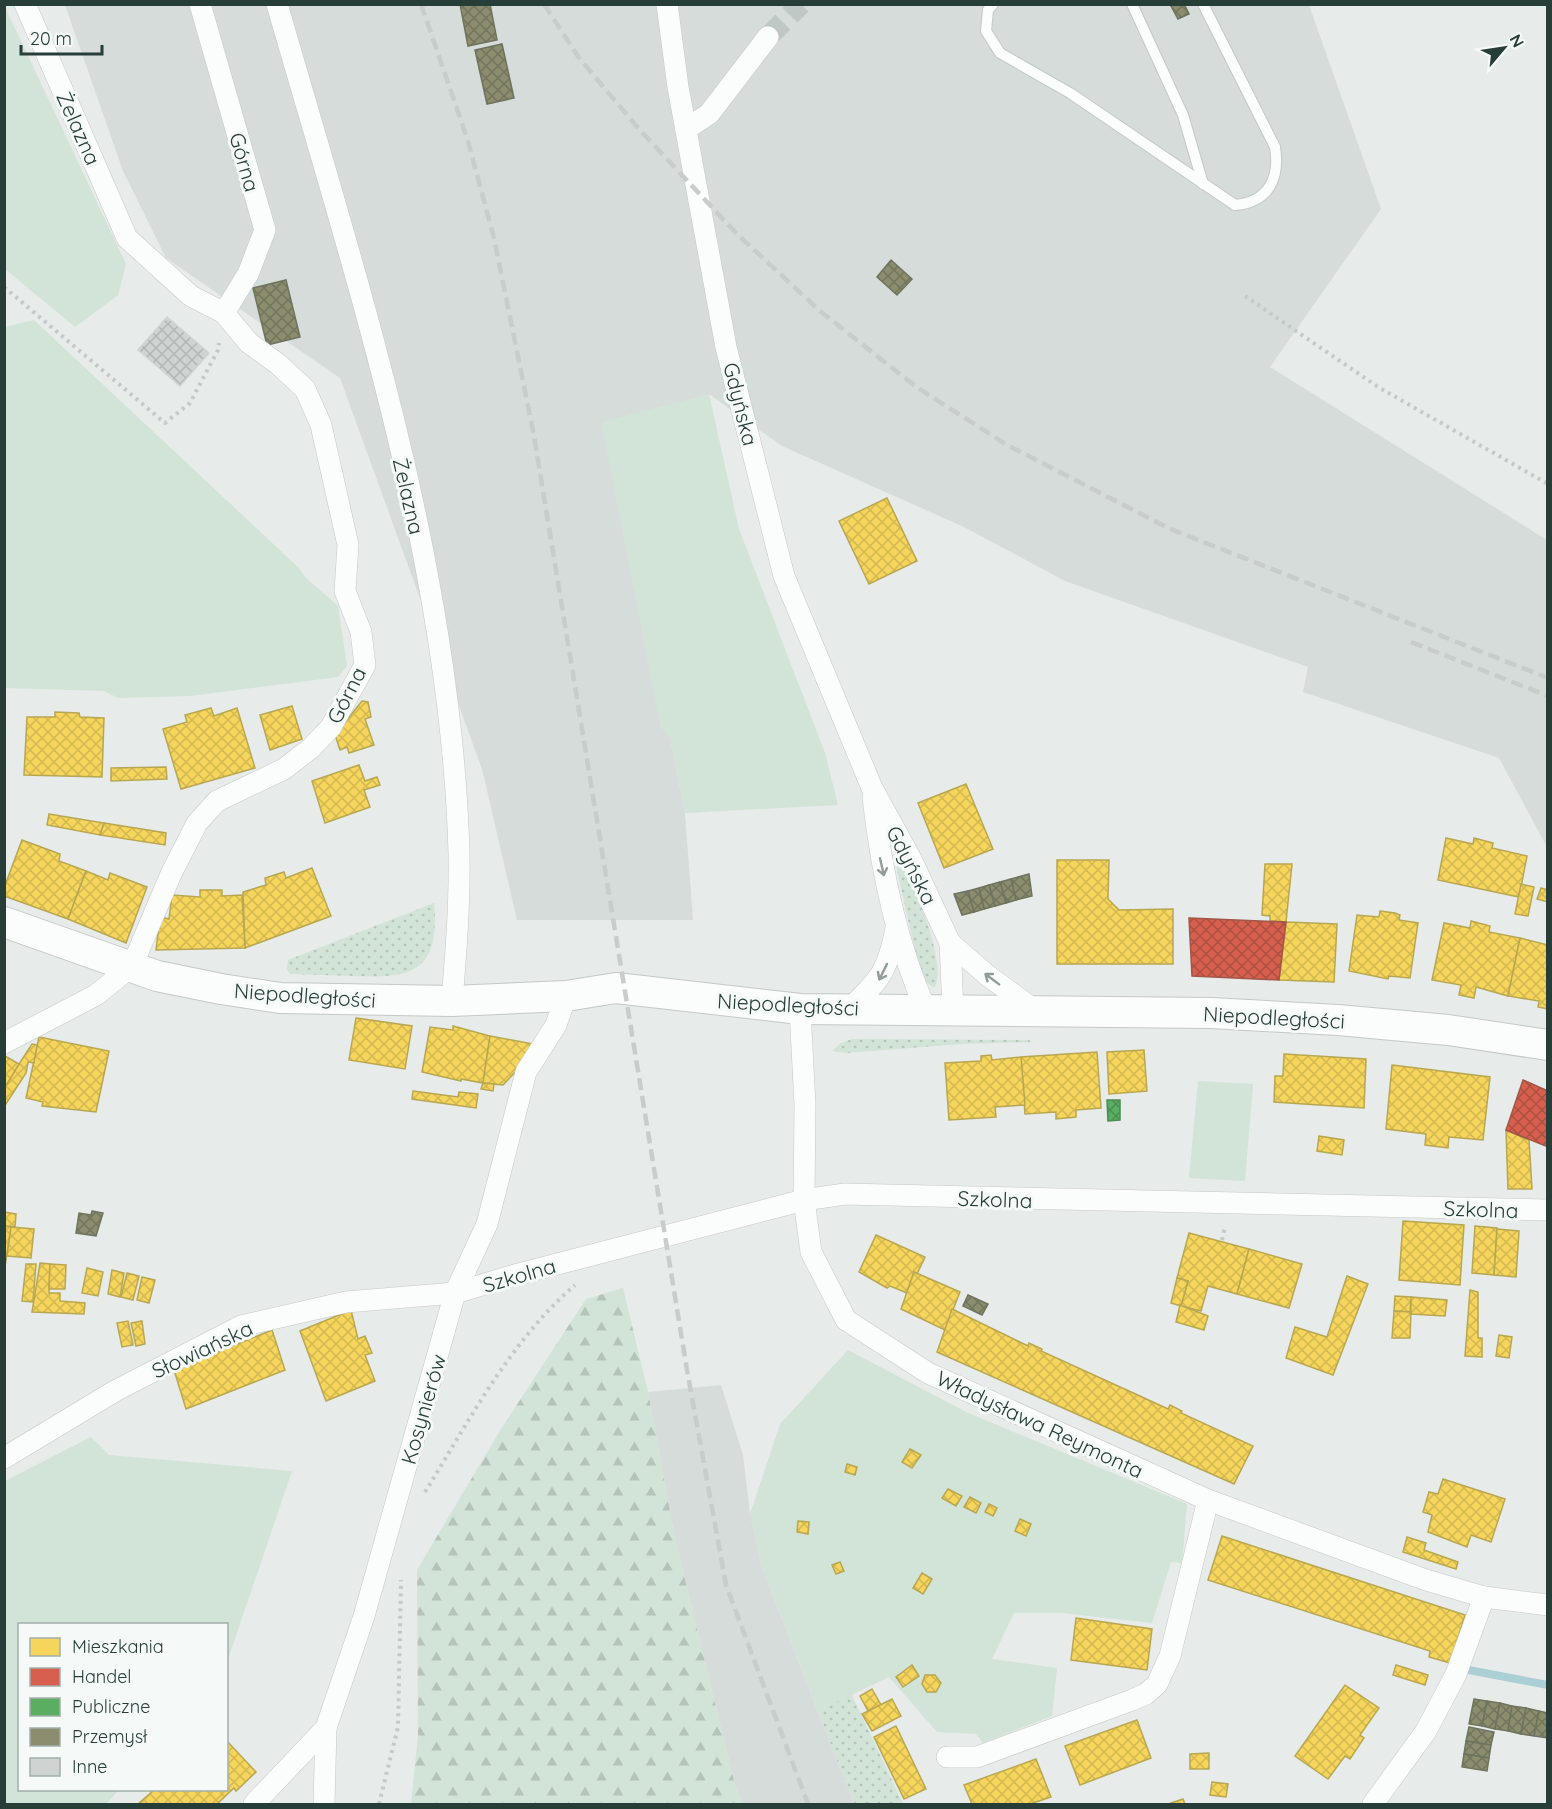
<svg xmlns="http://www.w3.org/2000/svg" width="1552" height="1809" font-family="Quicksand,sans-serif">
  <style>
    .built { fill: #d5dcd9 }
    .grass { fill: url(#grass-dots) }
    .forest { fill: url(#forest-firs) }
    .garden { fill: #d2e3d7 }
    .homes { fill: url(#homes-cross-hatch); stroke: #b8a751; stroke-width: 1.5 }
    .shops { fill: url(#shops-cross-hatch); stroke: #a15647; stroke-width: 1.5 }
    .public { fill: url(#public-cross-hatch); stroke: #4a8c55; stroke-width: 1.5 }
    .industry { fill: url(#industry-cross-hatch); stroke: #6d745e; stroke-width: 1.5 }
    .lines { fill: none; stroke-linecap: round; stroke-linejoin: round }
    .stream { stroke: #acced5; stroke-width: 8 }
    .building { fill: url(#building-cross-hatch); stroke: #d0d4d2; stroke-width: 1.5 }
    .minor-tunnel { stroke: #c0c8c6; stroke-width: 21; stroke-dasharray: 21 10; stroke-linecap: butt }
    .service-casing { stroke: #c4c8c6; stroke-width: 12 }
    .minor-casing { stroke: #c4c8c6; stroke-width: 22 }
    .secondary-casing { stroke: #c3c9c6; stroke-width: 32 }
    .path { stroke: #c2cbc8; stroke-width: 4; stroke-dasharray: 3 4.5; stroke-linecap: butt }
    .service { stroke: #fbfcfc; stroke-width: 10 }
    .minor { stroke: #fbfcfc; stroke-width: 21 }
    .secondary { stroke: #fbfcfc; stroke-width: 30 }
    .rail { stroke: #c8ccca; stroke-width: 4.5; stroke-dasharray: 12 6; stroke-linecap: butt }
    .oneway { stroke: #909c9a }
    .labels { text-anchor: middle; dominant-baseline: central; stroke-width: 6; stroke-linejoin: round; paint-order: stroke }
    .street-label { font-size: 21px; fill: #263d38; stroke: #f5faf8 }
  </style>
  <defs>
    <pattern id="grass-dots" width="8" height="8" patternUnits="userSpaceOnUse" patternTransform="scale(1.5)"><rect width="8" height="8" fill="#d2e3d7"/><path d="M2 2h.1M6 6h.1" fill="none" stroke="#b4c4b9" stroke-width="1.8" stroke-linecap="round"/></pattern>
    <pattern id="forest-firs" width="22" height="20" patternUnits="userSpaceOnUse" patternTransform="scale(1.5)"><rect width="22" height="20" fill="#d2e3d7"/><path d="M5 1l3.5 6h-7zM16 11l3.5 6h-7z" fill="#b4c4b9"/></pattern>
    <pattern id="homes-cross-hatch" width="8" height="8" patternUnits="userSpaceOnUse" patternTransform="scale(1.5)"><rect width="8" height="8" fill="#f6d55c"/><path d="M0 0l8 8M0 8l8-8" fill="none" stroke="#d3b851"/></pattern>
    <pattern id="shops-cross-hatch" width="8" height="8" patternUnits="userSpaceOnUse" patternTransform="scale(1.5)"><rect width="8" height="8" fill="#d6604d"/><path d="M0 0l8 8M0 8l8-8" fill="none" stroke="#ad5041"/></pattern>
    <pattern id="public-cross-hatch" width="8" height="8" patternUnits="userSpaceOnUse" patternTransform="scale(1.5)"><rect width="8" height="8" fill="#5aae61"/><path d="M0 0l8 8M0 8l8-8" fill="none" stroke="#4a8f51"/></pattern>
    <pattern id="industry-cross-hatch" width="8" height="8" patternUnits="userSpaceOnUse" patternTransform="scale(1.5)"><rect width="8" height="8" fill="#8c8c6e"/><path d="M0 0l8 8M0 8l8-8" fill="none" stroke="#72745b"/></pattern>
    <pattern id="building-cross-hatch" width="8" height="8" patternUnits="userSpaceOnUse" patternTransform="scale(1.5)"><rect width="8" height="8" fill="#cfd4d2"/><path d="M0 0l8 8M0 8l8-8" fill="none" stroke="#b2b7b5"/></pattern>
  </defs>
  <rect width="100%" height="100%" fill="#e7ebe9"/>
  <g class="built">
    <path d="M65,5H1309L1381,209L1270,367L1547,540V847L1499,758L1303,692L1308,667L1065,581L964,527L782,446L709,394L660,725L670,738L685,813L693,920H517L482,769L340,378L166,258L123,171Z"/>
    <path d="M721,1385L743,1455L750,1514L762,1568L854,1804H743L735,1785L675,1539L648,1392Z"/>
  </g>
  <g class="grass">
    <path d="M898,860C913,875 949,970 934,988L925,981L919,969L896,865Z"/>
    <path d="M434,903C440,970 414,979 355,976C333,975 311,975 290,974L287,969L288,960Z"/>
    <path d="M852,1039L1029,1040L1031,1042L961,1044L846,1053L832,1051L841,1043Z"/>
    <path d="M851,1693L903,1804H854L818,1711Z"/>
  </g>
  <path class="forest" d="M623,1288L648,1392L675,1539L735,1785L743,1804H411L418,1736L417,1570L501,1429L586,1299Z"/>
  <g class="garden">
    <path d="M4,5L126,264L118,295L75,327L5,269Z"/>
    <path d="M34,320L299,568L305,577L338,606L347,666L338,677L190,696L118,698L104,691L5,688V327Z"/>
    <path d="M709,394L739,529L825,753L838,805L685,813L670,738L660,725L601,422Z"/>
    <path d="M1198,1081L1253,1084L1245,1181L1189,1178Z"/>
    <path d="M848,1350L966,1412L1187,1504L1182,1563L1171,1562L1152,1623L1062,1613H1014L992,1659L1057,1668L1052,1716L983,1743L976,1734L937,1732L889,1677L818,1711L762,1568L750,1514L780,1424Z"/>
    <path d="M91,1437L109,1455L292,1471L227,1662L226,1624H20V1790H119L106,1804H5V1481Z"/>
  </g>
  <g class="homes">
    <path d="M887,498L917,561L869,584L839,521Z"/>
    <path d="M362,701L368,702L371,717L365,719L374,745L349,753L347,747L340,750L335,735Z"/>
    <path d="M292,706L302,739L270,750L260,715Z"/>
    <path d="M211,708L214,716L237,708L255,768L181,789L163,729L187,722L185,715Z"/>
    <path d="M55,712L79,713L80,717L104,718L102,777L24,775L27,717H55Z"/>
    <path d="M359,765L365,781L377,777L380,785L364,790L370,807L325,823L312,781Z"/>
    <path d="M166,767L167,779L111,781V768Z"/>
    <path d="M966,784L993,849L944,868L918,803Z"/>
    <path d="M49,814L104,823L100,835L47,825Z"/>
    <path d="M104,823L166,833L165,845L100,835Z"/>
    <path d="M1446,838L1473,844L1474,838L1493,843L1492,848L1527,856L1519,897L1438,880Z"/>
    <path d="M22,840L60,854L59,861L86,871L68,919L4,896V888Z"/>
    <path d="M1057,860H1109L1108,899L1119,910L1173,909V964H1057Z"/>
    <path d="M1265,864H1292L1286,922L1270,921V916L1262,915Z"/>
    <path d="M312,868L331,916L245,948L243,892L266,885L265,878L284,872L286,878Z"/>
    <path d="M86,871L108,880L110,873L147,887L126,943L68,919Z"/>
    <path d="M1521,884L1534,887L1528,916L1515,914Z"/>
    <path d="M1541,888L1548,890V902L1537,899Z"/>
    <path d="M200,890H222V896L242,895L245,948L156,950L160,917L169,919L172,895L200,897Z"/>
    <path d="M1380,911L1395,913L1400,915L1399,920L1418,923L1410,978L1389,976L1388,979L1349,971L1357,915L1379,917Z"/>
    <path d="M1471,921L1490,926L1489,932L1520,938L1508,996L1476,987L1474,998L1459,995L1461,985L1432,980L1444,923L1470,928Z"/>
    <path d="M1286,922L1337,924L1334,982L1279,980Z"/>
    <path d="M1520,938L1548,945V1009L1538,1007L1539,1001L1508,996Z"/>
    <path d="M356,1018L412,1026L405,1069L349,1060Z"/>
    <path d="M453,1026L490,1036L483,1083L461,1079V1081L422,1072L430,1027L453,1030Z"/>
    <path d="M490,1036L533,1044L519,1068L503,1085L483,1083Z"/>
    <path d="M39,1037L109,1051L96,1112L42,1106L43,1102L26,1098Z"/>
    <path d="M32,1044L37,1045L34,1063L28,1062L26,1073L4,1107V1087Z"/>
    <path d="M1144,1050L1147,1091L1109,1094L1107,1052Z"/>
    <path d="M1097,1052L1101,1108L1076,1110V1117L1056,1119V1112L1025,1114L1021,1057Z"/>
    <path d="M1284,1054L1366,1059L1364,1108L1274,1102L1275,1076H1283Z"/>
    <path d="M991,1055L992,1060L1021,1057L1025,1105L995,1107L996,1117L949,1120L945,1063L981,1061V1056Z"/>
    <path d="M5,1056L19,1064L7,1084L4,1083Z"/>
    <path d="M1392,1065L1490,1077L1483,1140L1449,1137L1448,1148L1425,1145L1426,1134L1386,1129Z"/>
    <path d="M483,1083L494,1084L493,1091L481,1089Z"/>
    <path d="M413,1091L458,1097L459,1092L478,1094L476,1108L412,1099Z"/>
    <path d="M1506,1130L1529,1140L1532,1189H1508Z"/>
    <path d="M1319,1136L1344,1140L1342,1155L1317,1151Z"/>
    <path d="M4,1212L16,1214L15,1227L4,1226Z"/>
    <path d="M1403,1221L1464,1225L1460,1285L1399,1280Z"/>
    <path d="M4,1226L11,1227L5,1267H4Z"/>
    <path d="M1475,1226L1497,1228L1494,1275L1472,1273Z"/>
    <path d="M11,1227L34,1229L31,1258L7,1256Z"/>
    <path d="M1497,1229L1519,1231L1516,1277L1494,1275Z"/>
    <path d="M1189,1233L1249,1249L1237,1294L1208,1286L1201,1311L1181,1306L1188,1281L1177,1278Z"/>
    <path d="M876,1235L925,1257L917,1274L914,1272L907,1293L890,1286L887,1288L859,1272Z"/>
    <path d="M1249,1249L1302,1264L1289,1308L1237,1294Z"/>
    <path d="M40,1263L50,1264L49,1293H60V1301L85,1303L84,1314L32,1312Z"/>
    <path d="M26,1264H36L33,1302L22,1301Z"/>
    <path d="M50,1264L66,1265L65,1289H49Z"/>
    <path d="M87,1268L103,1272L98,1296L82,1293Z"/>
    <path d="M112,1270L124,1273L120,1297L108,1294Z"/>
    <path d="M914,1272L960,1292L945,1330L901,1309Z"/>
    <path d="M127,1273L139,1276L133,1300L121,1297Z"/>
    <path d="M1347,1276L1368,1284L1333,1375L1286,1358L1295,1327L1327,1337Z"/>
    <path d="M142,1277L155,1280L149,1303L137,1300Z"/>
    <path d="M1177,1278L1188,1281L1181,1306L1171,1303Z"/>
    <path d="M1470,1290L1478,1292V1338H1482V1357L1465,1356Z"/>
    <path d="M1395,1296L1411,1297L1410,1312L1394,1311Z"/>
    <path d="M1411,1297L1447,1300L1445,1316L1411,1314Z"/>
    <path d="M1180,1305L1208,1316L1204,1330L1176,1322Z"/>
    <path d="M952,1309L1028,1346L1029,1343L1042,1349L1041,1351L1142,1397L1168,1409L1170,1405L1182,1411L1181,1413L1253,1446L1234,1484L937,1352Z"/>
    <path d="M351,1310L358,1339L365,1336L372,1353L365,1355L375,1381L326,1401L300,1331Z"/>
    <path d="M1394,1311L1411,1312L1410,1338H1392Z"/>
    <path d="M128,1321L133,1345L122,1347L117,1323Z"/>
    <path d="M142,1321L145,1344L136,1346L131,1323Z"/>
    <path d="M272,1330L285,1370L186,1409L174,1370Z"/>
    <path d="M1499,1335L1512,1337L1509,1358L1496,1356Z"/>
    <path d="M910,1449L921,1455L912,1468L902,1462Z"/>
    <path d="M847,1464L857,1467L855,1475L845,1472Z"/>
    <path d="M1443,1479L1505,1499L1491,1542L1471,1535L1467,1547L1428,1532L1432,1515L1423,1512L1429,1492L1438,1494Z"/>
    <path d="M948,1489L962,1496L956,1506L942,1498Z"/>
    <path d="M970,1497L981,1503L976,1513L964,1507Z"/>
    <path d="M989,1504L997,1508L993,1516L985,1512Z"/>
    <path d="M1020,1519L1031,1524L1026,1536L1015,1531Z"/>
    <path d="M798,1521L809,1522L808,1534L797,1532Z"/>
    <path d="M1222,1536L1465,1615L1450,1663L1429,1657L1430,1651L1208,1580Z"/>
    <path d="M1407,1537L1426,1543L1424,1550L1458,1562L1456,1569L1403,1552Z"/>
    <path d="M840,1562L844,1571L836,1574L832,1565Z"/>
    <path d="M922,1573L932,1579L923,1594L913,1588Z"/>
    <path d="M1076,1618L1152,1629L1147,1670L1071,1660Z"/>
    <path d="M912,1665L919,1676L903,1687L896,1677Z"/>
    <path d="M1396,1665L1428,1675L1425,1685L1393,1675Z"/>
    <path d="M925,1675H935L941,1683L936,1692H927L922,1684Z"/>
    <path d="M1345,1685L1379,1708L1360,1735L1364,1738L1350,1759L1345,1756L1328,1779L1295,1756Z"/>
    <path d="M872,1689L881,1705L868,1711L860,1696Z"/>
    <path d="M892,1699L901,1716L872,1731L862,1714Z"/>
    <path d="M1137,1720L1151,1758L1080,1785L1065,1746Z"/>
    <path d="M896,1726L926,1789L904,1799L874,1737Z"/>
    <path d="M226,1740L256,1772L236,1791L234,1788L217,1804H138L154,1790H226Z"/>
    <path d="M1209,1753V1769H1190V1754Z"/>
    <path d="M1036,1759L1051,1797L1030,1804H972L964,1785Z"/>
    <path d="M1212,1782L1228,1784L1226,1797L1210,1795Z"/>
    <path d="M1183,1799L1185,1804H1168Z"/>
  </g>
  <g class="shops">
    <path d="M1189,918L1286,922L1279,980L1192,976Z"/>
    <path d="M1523,1080L1548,1091V1147L1506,1130Z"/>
  </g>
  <path class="public" d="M1107,1100H1120V1120L1108,1121Z"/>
  <g class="industry">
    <path d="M460,4H490L497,40L468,46Z"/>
    <path d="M1170,4H1184L1189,14L1178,19Z"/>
    <path d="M502,44L514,98L487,104L475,50Z"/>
    <path d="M891,260L912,279L897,295L877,277Z"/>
    <path d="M286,280L300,337L267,345L253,288Z"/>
    <path d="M1029,874L1032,896L1016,900L1011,879Z"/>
    <path d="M1011,879L1016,900L1006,903L1000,882Z"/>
    <path d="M1000,882L1006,903L995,906L989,885Z"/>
    <path d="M989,885L995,906L984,909L979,888Z"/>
    <path d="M979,888L984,909L974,912L968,891Z"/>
    <path d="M968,891L974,912L962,915L954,894Z"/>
    <path d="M92,1211L103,1213L96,1236L76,1233L79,1213L91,1215Z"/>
    <path d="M968,1295L988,1304L982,1315L963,1306Z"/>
    <path d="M1474,1699L1487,1701L1482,1726L1469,1724Z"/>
    <path d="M1487,1701L1500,1703L1495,1729L1482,1726Z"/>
    <path d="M1500,1703L1512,1706L1508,1731L1495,1729Z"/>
    <path d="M1512,1706L1526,1708L1521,1734L1508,1731Z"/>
    <path d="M1526,1708L1539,1711L1534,1736L1521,1734Z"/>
    <path d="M1539,1711L1548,1713L1547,1738L1534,1736Z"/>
    <path d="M1469,1727L1494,1732L1491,1745L1466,1741Z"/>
    <path d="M1466,1741L1491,1745L1489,1758L1464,1754Z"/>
    <path d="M1464,1754L1489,1758L1487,1771L1462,1767Z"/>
  </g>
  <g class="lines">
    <path class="stream" d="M1458,1668L1548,1685"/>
  </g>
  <path class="building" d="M167,317L209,353L180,386L138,350Z"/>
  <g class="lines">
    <path class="minor-tunnel" d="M768,37L801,4"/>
    <g class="service-casing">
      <g id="service">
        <path d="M993,4L988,10L986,31L1000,53L1070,93L1235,205C1269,202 1280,178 1275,147L1203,4"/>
        <path d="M1132,4L1183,115L1203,184"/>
      </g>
    </g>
    <g class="minor-casing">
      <g id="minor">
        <path d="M200,4L265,230L248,274L224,313"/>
        <path d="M277,4C356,279 451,565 459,853C460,902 456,952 452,1001"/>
        <path d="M667,4L678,87L726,347L784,576L872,788L911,859L950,943L953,1010"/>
        <path d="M686,129L709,114L768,37"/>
        <path d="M873,797C881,870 896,942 926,1010"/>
        <path d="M950,943L987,975L1036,1011"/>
        <path d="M800,1009L805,1105L804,1200L811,1252L846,1320L928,1373L1208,1500L1426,1580L1484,1597L1548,1605"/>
        <path d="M849,1009C880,980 888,971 896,928"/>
        <path d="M4,1043L96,995L132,966L171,874L197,823L217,801L284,769L311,748L331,727L365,665L361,632L345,591L348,545L321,425L305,389L278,364L249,343L224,313L191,296L127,238L25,4"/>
        <path d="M4,1458L115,1391L241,1326L346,1302L455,1293L515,1275L804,1200L845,1194L1548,1210"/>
        <path d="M947,1757H977L1132,1700L1146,1694L1157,1684L1170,1656L1208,1500"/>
        <path d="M254,1804L326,1728L364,1616L455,1293L487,1224L526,1072L556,1025L566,996"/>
        <path d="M324,1804L326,1728"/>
        <path d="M1373,1804L1426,1731L1456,1674L1484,1597"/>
      </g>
    </g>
    <g class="secondary-casing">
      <path id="secondary" d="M4,922L157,976L221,989L280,998L452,1001L566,996L616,988L800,1009L1211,1013L1338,1020L1448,1030L1548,1045"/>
    </g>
    <g class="path">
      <path d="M4,287L165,423L190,403L218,350L219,343"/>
      <path d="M1245,296L1378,387L1548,484"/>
      <path d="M1222,1240L1225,1227"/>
      <path d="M425,1492C469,1421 511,1340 575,1285"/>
      <path d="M379,1804L398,1727L401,1580"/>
    </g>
    <use href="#service" class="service"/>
    <use href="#minor" class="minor"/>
    <use href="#secondary" class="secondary"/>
    <g class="rail">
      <path d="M421,4L467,138L494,238L534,436L687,1370L726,1585L808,1804"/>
      <path d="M544,4L579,58L639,129L735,232L820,311L915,386L1007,445L1168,528L1548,678"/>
      <path d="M1411,642L1548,696"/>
    </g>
  </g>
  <defs><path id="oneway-shaft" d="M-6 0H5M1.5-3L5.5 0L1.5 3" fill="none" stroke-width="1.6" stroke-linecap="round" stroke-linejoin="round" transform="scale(1.5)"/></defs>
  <g class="oneway">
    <use href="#oneway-shaft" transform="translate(882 867) rotate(77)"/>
    <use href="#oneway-shaft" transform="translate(883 972) rotate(116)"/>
    <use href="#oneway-shaft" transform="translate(992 979) rotate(-143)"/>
  </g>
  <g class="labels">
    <g class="street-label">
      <text transform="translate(79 128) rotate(66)">Żelazna</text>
      <text transform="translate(245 162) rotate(74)">Górna</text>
      <text transform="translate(741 404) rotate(76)">Gdyńska</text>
      <text transform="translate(409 496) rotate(77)">Żelazna</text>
      <text transform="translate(346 695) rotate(-63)">Górna</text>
      <text transform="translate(912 865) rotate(63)">Gdyńska</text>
      <text transform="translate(305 995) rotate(4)">Niepodległości</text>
      <text transform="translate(788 1004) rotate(3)">Niepodległości</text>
      <text transform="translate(1274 1017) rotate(3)">Niepodległości</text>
      <text transform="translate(995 1199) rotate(2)">Szkolna</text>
      <text transform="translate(1481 1209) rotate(2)">Szkolna</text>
      <text transform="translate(519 1275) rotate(-16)">Szkolna</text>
      <text transform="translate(202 1349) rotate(-25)">Słowiańska</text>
      <text transform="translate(423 1409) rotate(-74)">Kosynierów</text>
      <text transform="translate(1040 1424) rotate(25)">Władysława Reymonta</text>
    </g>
  </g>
  <rect width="1552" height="1809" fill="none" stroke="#263d38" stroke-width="12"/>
  <rect x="18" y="1623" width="210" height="168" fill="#f5faf8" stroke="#a2aeab" stroke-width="1.5"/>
  <rect x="30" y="1638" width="30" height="18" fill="#f6d55c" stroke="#a2aeab" stroke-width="1.5"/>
  <text x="72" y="1653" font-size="18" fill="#263d38">Mieszkania</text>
  <rect x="30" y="1668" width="30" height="18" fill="#d6604d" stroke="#a2aeab" stroke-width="1.5"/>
  <text x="72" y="1683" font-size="18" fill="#263d38">Handel</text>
  <rect x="30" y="1698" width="30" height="18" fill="#5aae61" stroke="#a2aeab" stroke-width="1.5"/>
  <text x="72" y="1713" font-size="18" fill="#263d38">Publiczne</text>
  <rect x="30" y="1728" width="30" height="18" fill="#8c8c6e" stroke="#a2aeab" stroke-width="1.5"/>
  <text x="72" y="1743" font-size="18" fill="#263d38">Przemysł</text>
  <rect x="30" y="1758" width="30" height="18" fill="#cfd4d2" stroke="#a2aeab" stroke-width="1.5"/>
  <text x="72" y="1773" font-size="18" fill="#263d38">Inne</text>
  <g transform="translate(1504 48) rotate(61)" stroke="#f5faf8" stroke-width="4.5" paint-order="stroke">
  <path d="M0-4.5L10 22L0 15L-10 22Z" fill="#263d38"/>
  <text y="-9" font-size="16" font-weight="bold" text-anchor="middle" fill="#263d38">N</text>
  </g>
  <path d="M21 45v9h81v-9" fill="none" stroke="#263d38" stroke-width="3"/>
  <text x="30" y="45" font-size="18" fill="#263d38" stroke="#f5faf8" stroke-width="4.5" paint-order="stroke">20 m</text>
</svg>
